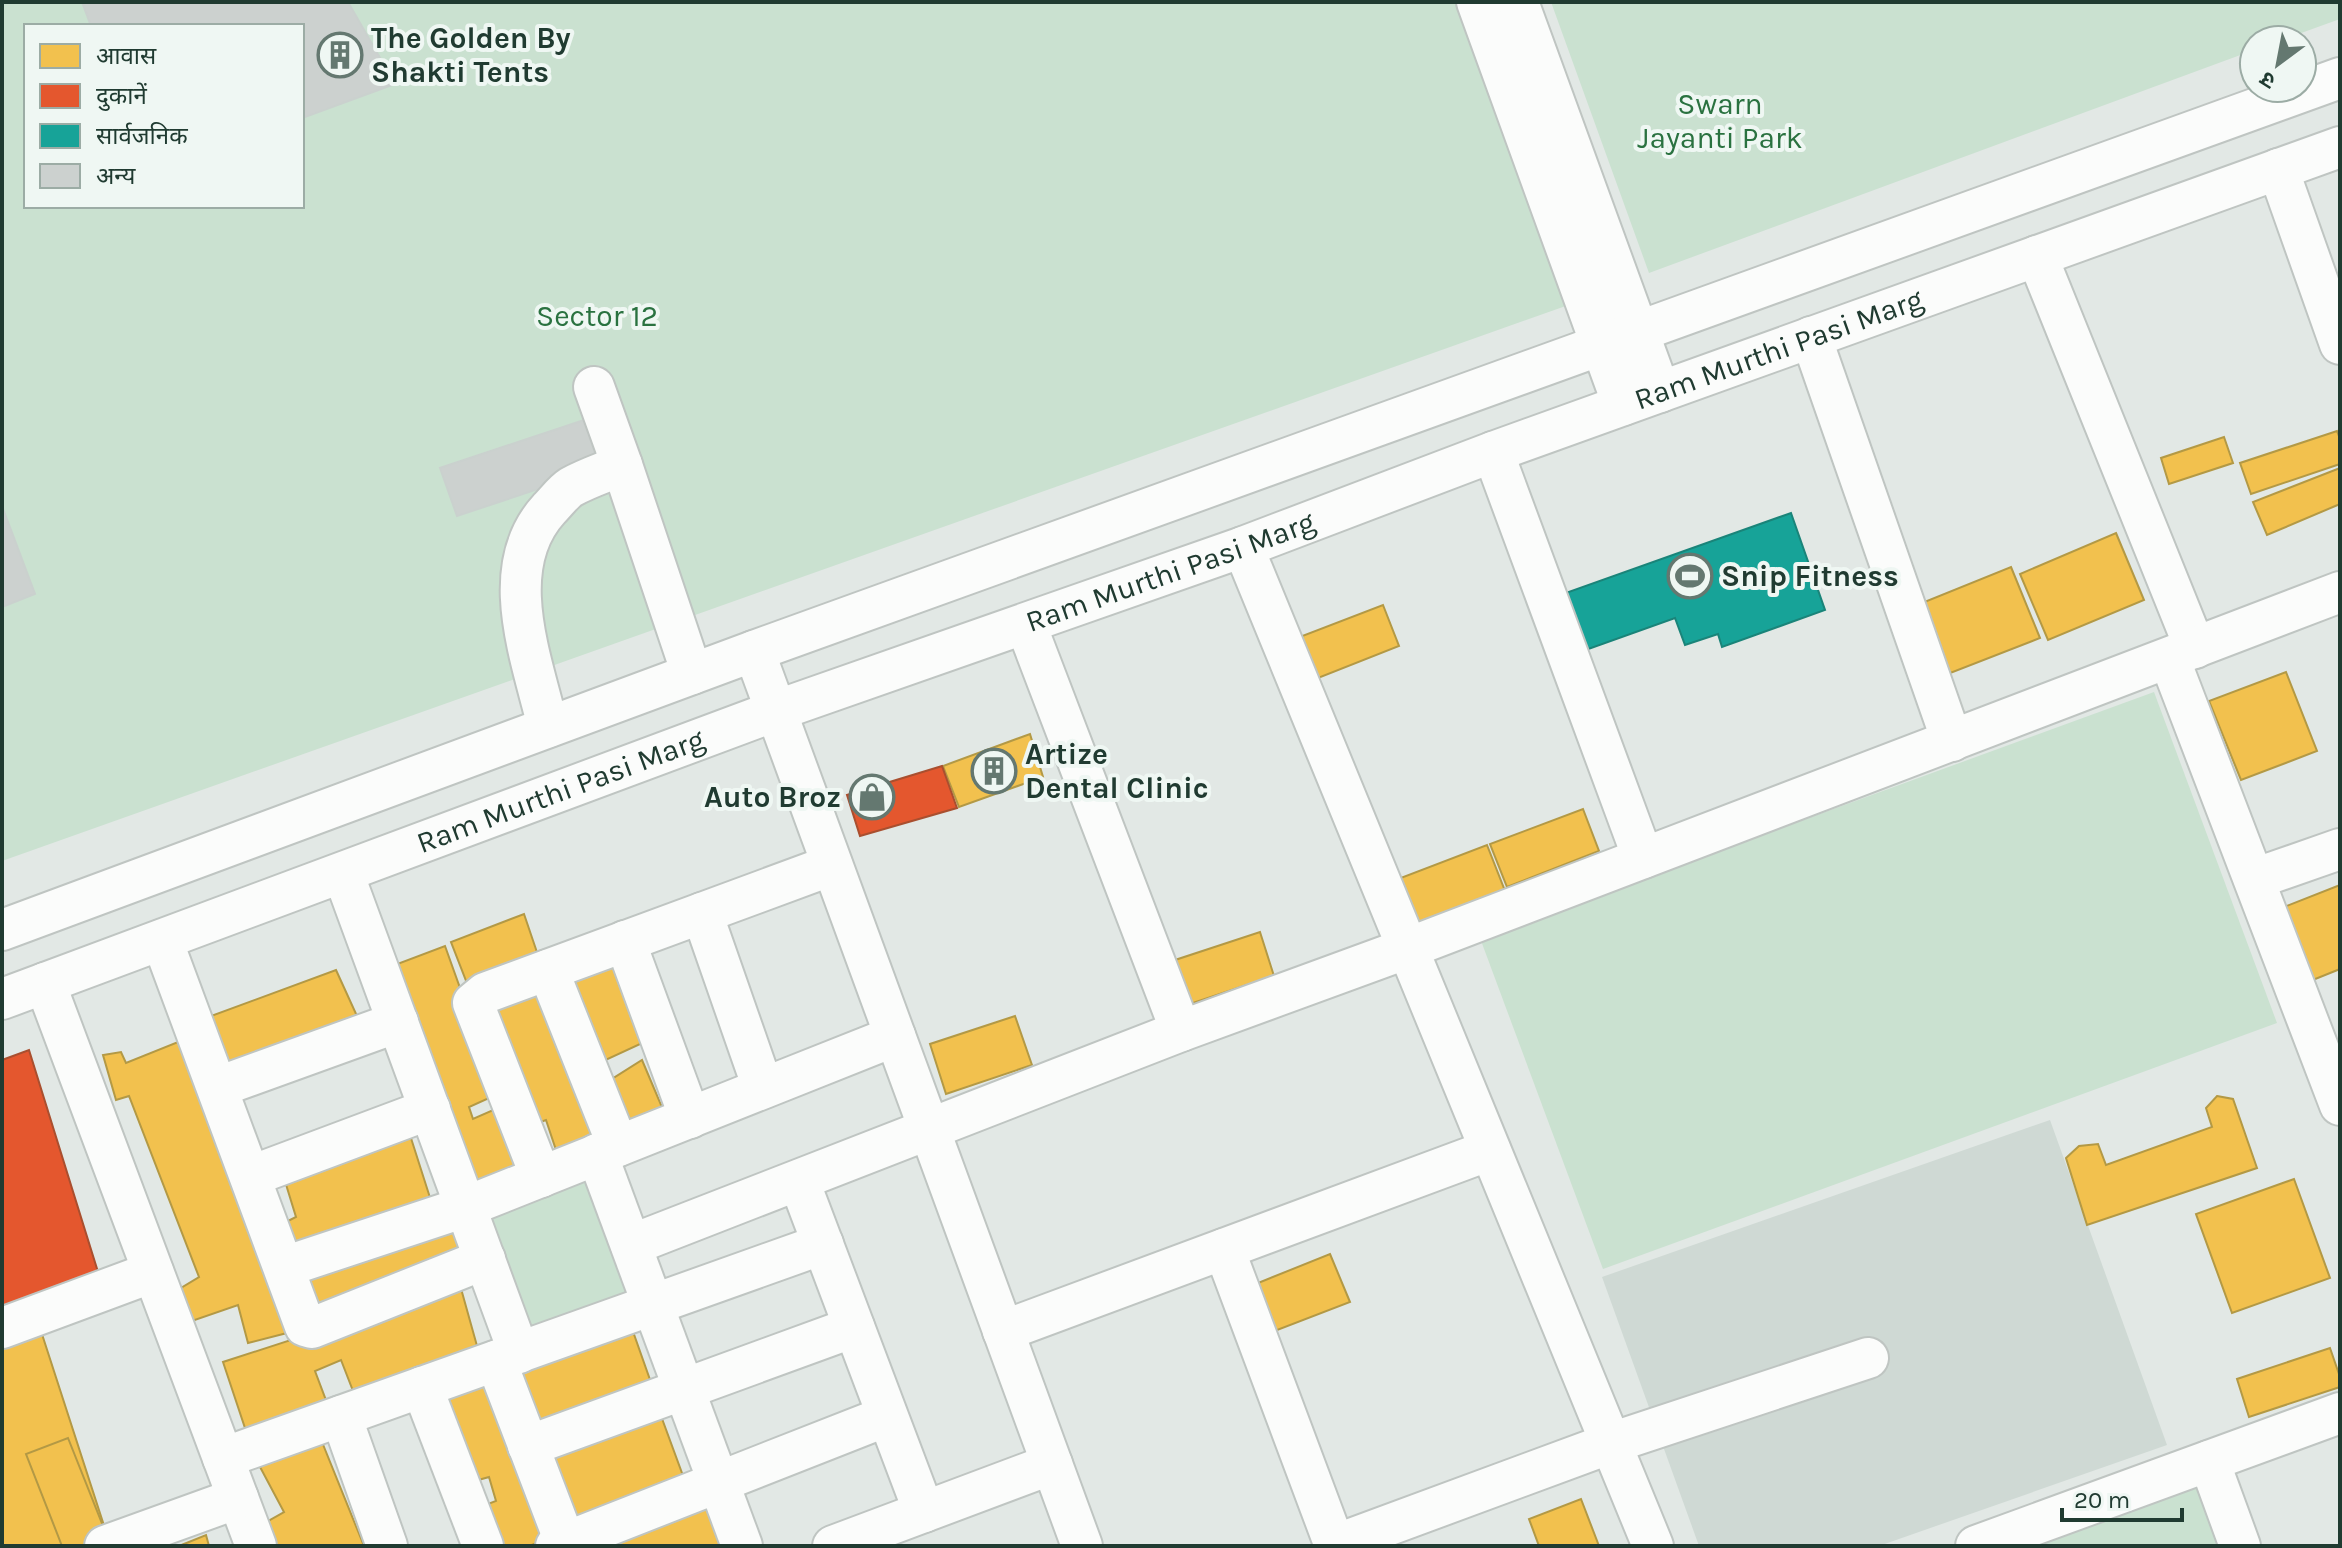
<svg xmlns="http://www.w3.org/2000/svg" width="2342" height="1548" font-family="Karla,'Noto Sans Devanagari',sans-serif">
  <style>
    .built { fill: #cfd9d4 }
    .green { fill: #cae1d0; fill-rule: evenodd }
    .homes { fill: #f2c14e; stroke: #b39945; stroke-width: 2 }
    .shops { fill: #e4572e; stroke: #a94f2f; stroke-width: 2 }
    .public { fill: #17a398; stroke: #1a8479; stroke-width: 2 }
    .building { fill: #ccd1cf; stroke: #cad1ce; stroke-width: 2 }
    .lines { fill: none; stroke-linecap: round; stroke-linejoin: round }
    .minor-casing { stroke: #bfc5c2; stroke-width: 44 }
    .minor { stroke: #fbfcfb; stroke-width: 40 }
    .labels { text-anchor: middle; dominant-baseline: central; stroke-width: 8; stroke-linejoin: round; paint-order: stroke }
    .poi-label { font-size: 30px; font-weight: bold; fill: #203b31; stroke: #eff7f3; text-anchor: start }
    .park-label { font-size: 30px; fill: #2a7240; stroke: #eff7f3 }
    .street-label { font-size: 30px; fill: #203b31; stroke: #eff7f3 }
  </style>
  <rect width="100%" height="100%" fill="#e2e8e5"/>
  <path class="built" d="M2050,1120L2167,1445L1879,1546H1699L1602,1277Z"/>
  <g class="green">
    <path d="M2,2H1467L1577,302L2,861ZM26,26H302V206H26Z"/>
    <path d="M1551,2H2340V19L2282,40H2254V50L1649,273Z"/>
    <path d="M2154,692L2277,1023L1603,1269L1480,938Z"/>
    <path d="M589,1163L642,1298L529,1341L477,1206Z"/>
    <path d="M2198,1487L2220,1546H2032Z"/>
  </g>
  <g class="homes">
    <path d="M2337,431L2340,439V464L2251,494L2240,463Z"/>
    <path d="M2224,437L2233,463L2169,484L2161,458Z"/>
    <path d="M2340,468V504L2267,535L2253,502Z"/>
    <path d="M2116,533L2144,600L2048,640L2020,574Z"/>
    <path d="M2011,567L2040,638L1940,677L1912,607Z"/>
    <path d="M1383,605L1399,646L1313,680L1297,638Z"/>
    <path d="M2286,672L2317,751L2241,780L2209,701Z"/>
    <path d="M1030,734L1043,777L959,807L943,766Z"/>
    <path d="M1583,809L1599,851L1507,887L1490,844Z"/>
    <path d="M1487,845L1505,891L1415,925L1398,879Z"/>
    <path d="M2340,885V969L2303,984L2294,962L2305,957L2284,907Z"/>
    <path d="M524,914L542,967L470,991L451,942Z"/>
    <path d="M1260,932L1274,976L1181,1007L1166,963Z"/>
    <path d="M445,946L498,1094L469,1107L473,1119L500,1107L526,1174L465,1192L384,969Z"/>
    <path d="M621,961L651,1039L597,1064L562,985Z"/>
    <path d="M336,970L362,1027L220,1079L203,1019Z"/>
    <path d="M540,988L599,1148L560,1162L546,1120L526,1127L481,1008Z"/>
    <path d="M1015,1016L1032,1065L946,1094L930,1044Z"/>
    <path d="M178,1042L287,1333L248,1343L238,1305L189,1322L181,1288L199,1277L129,1096L116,1100L103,1055L121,1052L126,1063Z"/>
    <path d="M642,1060L667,1119L634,1129L612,1079Z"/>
    <path d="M27,1080L59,1164L9,1183L2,1164V1090Z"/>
    <path d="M2217,1096L2233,1099L2257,1168L2087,1225L2066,1158L2079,1146L2098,1144L2106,1165L2212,1127L2206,1108Z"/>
    <path d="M410,1135L433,1207L292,1255L278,1226L296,1217L284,1178Z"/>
    <path d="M2294,1179L2330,1278L2232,1313L2196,1214Z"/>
    <path d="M43,1193L85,1281L45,1299L3,1211Z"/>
    <path d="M466,1211L482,1258L308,1327L289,1271Z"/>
    <path d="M1330,1254L1350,1302L1272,1332L1253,1285Z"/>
    <path d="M460,1285L479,1353L355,1396L341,1360L315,1371L327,1403L246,1431L223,1362Z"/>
    <path d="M630,1323L655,1394L534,1438L507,1367Z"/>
    <path d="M40,1328L109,1541L94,1546H2V1340Z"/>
    <path d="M2330,1348L2340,1377V1387L2249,1417L2237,1379Z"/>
    <path d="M491,1373L550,1538L529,1546H490L475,1509L496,1501L489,1477L464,1484L431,1397Z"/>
    <path d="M657,1405L686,1484L566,1529L536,1448Z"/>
    <path d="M68,1438L109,1541L96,1546H62L26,1454Z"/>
    <path d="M322,1442L364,1546H271L263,1524L284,1512L259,1465Z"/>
    <path d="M709,1491L733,1546H570Z"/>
    <path d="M1581,1499L1599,1546H1539L1529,1519Z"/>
    <path d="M206,1535L209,1546H179Z"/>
  </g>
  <g class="shops">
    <path d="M942,766L957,808L860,836L847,795Z"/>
    <path d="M29,1050L98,1272L2,1308V1060Z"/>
  </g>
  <path class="public" d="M1791,513L1825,610L1722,647L1718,634L1685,645L1675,618L1580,652L1560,595Z"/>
  <g class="building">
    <path d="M82,2H348L395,84L302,118V26H91Z"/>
    <path d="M593,417L610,465L457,516L440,468Z"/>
    <path d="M2,506L35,594L2,607Z"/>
  </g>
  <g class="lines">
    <g class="minor-casing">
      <g id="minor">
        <path d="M1477,2L1623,405"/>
        <path d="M1518,2L1660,392"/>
        <path d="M2278,169L2340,344"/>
        <path d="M2037,256L2195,648"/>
        <path d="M1811,337L1952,741"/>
        <path d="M594,387L622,465"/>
        <path d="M1493,452L1643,858"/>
        <path d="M1243,547L1653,1546"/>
        <path d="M1026,625L1181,1031"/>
        <path d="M754,651L1082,1546"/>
        <path d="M2169,658L2340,1105"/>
        <path d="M548,727C532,659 495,568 549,509C556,502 563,492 571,487C587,478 606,472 622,465L692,674"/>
        <path d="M343,873L519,1353"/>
        <path d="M2254,879L2340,849"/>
        <path d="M702,913L763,1088"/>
        <path d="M2,930L754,651L2340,78"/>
        <path d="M162,940L305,1326L312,1328L485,1259"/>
        <path d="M625,941L690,1118"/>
        <path d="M548,970L618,1146"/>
        <path d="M45,983L256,1546"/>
        <path id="s1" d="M2,999L775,711L1243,547L1493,452L2340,147"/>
        <path d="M218,1087L398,1022"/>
        <path d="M597,1154L742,1546"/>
        <path d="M251,1176L430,1109"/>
        <path d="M541,1177L473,1003L485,993L832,865"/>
        <path d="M799,1181L924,1512"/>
        <path d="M631,1245L1181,1031L1408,948L2340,592"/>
        <path d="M1224,1249L1335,1546"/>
        <path d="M284,1267L465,1207L895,1036"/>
        <path d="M2,1328L153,1272"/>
        <path d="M1003,1331L1490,1150"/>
        <path d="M496,1361L565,1542"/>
        <path d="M422,1387L483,1546"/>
        <path d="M341,1416L387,1546"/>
        <path d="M528,1446L854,1327"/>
        <path d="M223,1458L823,1244"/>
        <path d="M2209,1461L2240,1546"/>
        <path d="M1335,1545L1611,1443L1868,1358"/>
        <path d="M105,1546L238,1498"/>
        <path d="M556,1546L887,1416"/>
        <path d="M833,1546L1052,1464"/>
        <path d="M1976,1546L2340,1413"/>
      </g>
    </g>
    <use href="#minor" class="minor"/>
  </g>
  <defs>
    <g id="building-ring" transform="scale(2.3)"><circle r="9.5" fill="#eff7f3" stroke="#647870" stroke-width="1.5"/><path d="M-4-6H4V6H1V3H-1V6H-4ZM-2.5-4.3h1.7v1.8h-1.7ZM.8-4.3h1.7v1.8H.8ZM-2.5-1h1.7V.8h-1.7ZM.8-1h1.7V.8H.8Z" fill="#647870"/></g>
    <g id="stadium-ring" transform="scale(2.3)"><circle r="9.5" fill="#eff7f3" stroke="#647870" stroke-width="1.5"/><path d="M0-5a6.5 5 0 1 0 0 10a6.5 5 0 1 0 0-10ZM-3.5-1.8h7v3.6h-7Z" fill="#647870"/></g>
    <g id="shop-ring" transform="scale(2.3)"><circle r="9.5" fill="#eff7f3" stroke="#647870" stroke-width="1.5"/><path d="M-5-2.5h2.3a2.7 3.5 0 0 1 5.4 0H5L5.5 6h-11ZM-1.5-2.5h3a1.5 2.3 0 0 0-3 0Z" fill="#647870"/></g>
  </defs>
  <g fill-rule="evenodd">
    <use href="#building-ring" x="340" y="55"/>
    <use href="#stadium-ring" x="1690" y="576"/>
    <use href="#building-ring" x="994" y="771"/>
    <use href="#shop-ring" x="872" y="797"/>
  </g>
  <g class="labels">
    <g class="poi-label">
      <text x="371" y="38">The Golden By<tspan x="371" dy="34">Shakti Tents</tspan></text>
      <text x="1721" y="576">Snip Fitness</text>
      <text x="1025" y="754">Artize<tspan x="1025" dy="34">Dental Clinic</tspan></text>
      <text x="841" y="797" text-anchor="end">Auto Broz</text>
    </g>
    <g class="park-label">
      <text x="1720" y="104">Swarn<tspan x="1720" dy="34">Jayanti Park</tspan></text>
      <text x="597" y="316">Sector 12</text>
    </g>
    <g class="street-label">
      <text stroke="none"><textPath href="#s1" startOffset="1892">Ram Murthi Pasi Marg</textPath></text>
      <text stroke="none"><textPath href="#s1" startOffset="1244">Ram Murthi Pasi Marg</textPath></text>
      <text stroke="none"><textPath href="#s1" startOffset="596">Ram Murthi Pasi Marg</textPath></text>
    </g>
  </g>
  <rect width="2342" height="1548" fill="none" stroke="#203b31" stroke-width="8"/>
  <rect x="24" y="24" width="280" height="184" fill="#eff7f3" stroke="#9caca5" stroke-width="2"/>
  <rect x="40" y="44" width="40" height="24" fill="#f2c14e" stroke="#9caca5" stroke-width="2"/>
  <text x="96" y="64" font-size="24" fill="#203b31">आवास</text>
  <rect x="40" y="84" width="40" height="24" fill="#e4572e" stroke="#9caca5" stroke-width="2"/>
  <text x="96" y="104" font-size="24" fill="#203b31">दुकानें</text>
  <rect x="40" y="124" width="40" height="24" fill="#17a398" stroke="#9caca5" stroke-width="2"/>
  <text x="96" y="144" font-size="24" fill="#203b31">सार्वजनिक</text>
  <rect x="40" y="164" width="40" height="24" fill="#ccd1cf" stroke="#9caca5" stroke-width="2"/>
  <text x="96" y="184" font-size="24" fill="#203b31">अन्य</text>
  <g transform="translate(2278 64) rotate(212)"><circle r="38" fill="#eff7f3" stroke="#9caca5" stroke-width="2"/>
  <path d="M0-6L14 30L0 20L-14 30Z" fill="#647870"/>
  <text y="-12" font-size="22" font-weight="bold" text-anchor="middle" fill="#203b31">उ</text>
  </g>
  <path d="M2062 1508v12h120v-12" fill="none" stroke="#203b31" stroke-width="4"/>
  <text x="2074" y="1508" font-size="24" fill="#203b31" stroke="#eff7f3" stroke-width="6" paint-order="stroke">20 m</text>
</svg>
